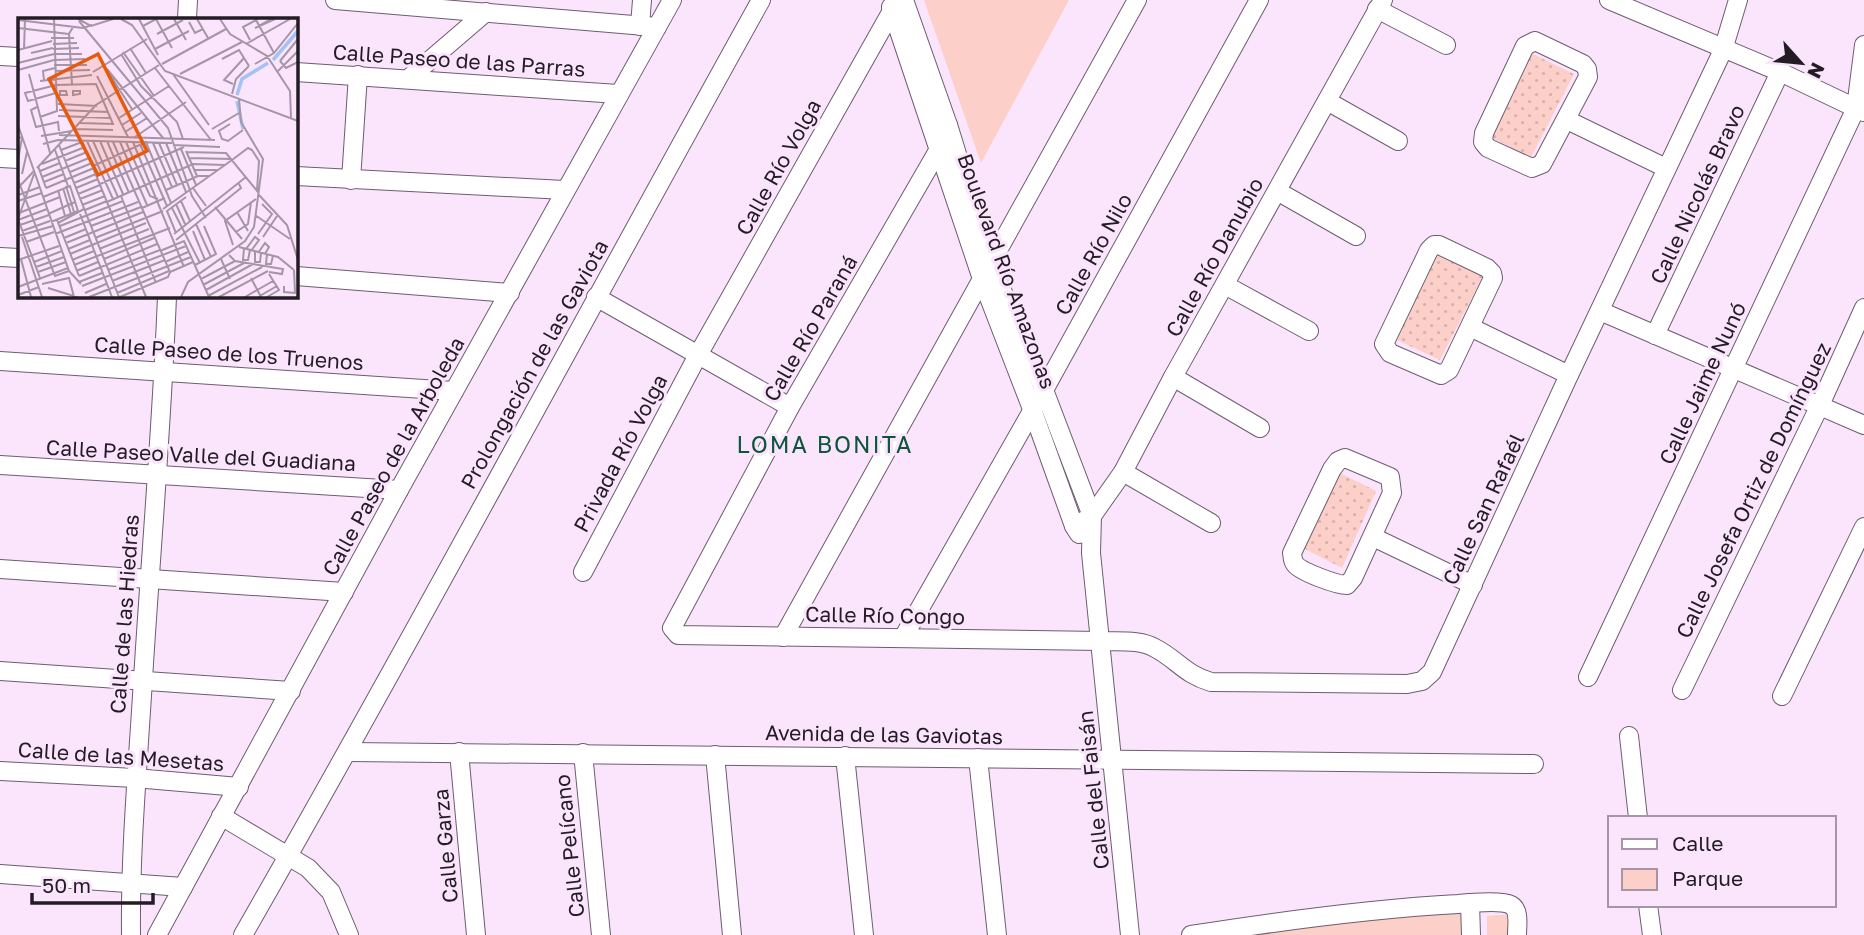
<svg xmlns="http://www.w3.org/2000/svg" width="1864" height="935" font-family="'Golos Text',sans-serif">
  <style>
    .grass { fill: url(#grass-dots) }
    .park { fill: #fccfc8 }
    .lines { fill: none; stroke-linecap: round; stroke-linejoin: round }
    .minor-casing { stroke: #6e5c70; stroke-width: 20 }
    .minor { stroke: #fff; stroke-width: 18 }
    .labels { text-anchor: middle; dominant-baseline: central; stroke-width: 6; stroke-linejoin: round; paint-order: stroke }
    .street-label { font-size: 21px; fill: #241c25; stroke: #fbe5fd }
    .neighbourhood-label { font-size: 23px; letter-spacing: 2px; fill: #0d553c; stroke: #fbe5fd }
    .inset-river { fill: none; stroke: #a4c2f3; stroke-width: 3.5 }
    .inset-road { fill: none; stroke: #a595a7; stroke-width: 2 }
    .view { fill: #e8590c; fill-opacity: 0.15; stroke: #e8590c; stroke-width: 3.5 }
    .inset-edge { fill: none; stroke: #241c25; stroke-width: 3.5 }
  </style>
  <defs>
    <pattern id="grass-dots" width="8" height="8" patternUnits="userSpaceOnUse" patternTransform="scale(1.75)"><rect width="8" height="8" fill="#fccfc8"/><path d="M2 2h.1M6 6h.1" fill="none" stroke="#d8b1ac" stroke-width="1.8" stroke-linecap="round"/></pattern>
  </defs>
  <rect width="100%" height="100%" fill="#fbe5fd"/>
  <g class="grass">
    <path d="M1527,51L1574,74L1531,157L1486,135Z"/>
    <path d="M1437,254L1483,276L1440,360L1395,339Z"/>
    <path d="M1334,470L1376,491L1342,568L1299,546Z"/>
  </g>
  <g class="park">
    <path d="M924,0H1069L981,163Z"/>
    <path d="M1463,911V935H1234L1302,926Z"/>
    <path d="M1512,914V935H1487V916Z"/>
  </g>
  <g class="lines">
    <g class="minor-casing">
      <g id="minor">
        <path d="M335,0L657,27"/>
        <path d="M904,0L948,125L991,264L1044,390L1092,516L1091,553L1130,935"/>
        <path d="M1609,0L1780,72L1864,112"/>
        <path d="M891,7L983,282L1032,409L1074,526L1079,534"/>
        <path d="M1377,9L1446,45"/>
        <path d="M187,19L188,0"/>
        <path d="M640,26L642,0"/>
        <path d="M1535,41L1583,64L1587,69L1588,77L1542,164L1532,168L1488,148L1483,142L1484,133L1525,46Z"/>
        <path d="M0,56L19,57"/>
        <path d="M296,72L618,94"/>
        <path d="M408,79L486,12"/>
        <path d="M1327,101L1398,141"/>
        <path d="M1567,120L1666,168"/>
        <path d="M948,125L939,149L790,407L672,628L678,635L1101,641C1118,642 1140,639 1155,648C1178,660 1184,674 1211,682L1407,684L1422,681L1432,672L1569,375L1723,50L1738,0"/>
        <path d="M0,158L19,159"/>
        <path d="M296,176L564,190"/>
        <path d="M351,180L358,75"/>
        <path d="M1277,191L1356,236"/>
        <path d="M1434,245H1439L1487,268L1492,273L1493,278L1449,370L1441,375L1390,353L1384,344L1429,250Z"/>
        <path d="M0,257L19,258"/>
        <path d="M296,276L510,293"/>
        <path d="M1225,285L1309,331"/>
        <path d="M596,297L790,407"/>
        <path d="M1600,311L1864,425"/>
        <path d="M1470,327L1569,375"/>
        <path d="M1655,335L1780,72"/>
        <path d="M0,361L454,391"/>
        <path d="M1173,377L1260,428"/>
        <path d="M1345,458L1390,477L1392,493L1353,578L1347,585C1337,585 1301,572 1295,564C1292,560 1293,558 1292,553L1332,469L1338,461Z"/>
        <path d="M0,465L399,490"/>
        <path d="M1123,472L1211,523"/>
        <path d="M1074,526L1092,516L1123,472L1173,377L1383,0"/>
        <path d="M1373,537L1473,585"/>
        <path d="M0,569L344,592"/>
        <path d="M583,572L698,355L898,0"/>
        <path d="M783,637L1137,0"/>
        <path d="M903,638L1044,390L1259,0"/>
        <path d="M0,671L291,691"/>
        <path d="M1588,677L1856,108L1864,45"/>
        <path d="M1682,690L1820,405L1864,308"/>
        <path d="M1782,696L1864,527"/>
        <path d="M1629,736L1638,818"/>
        <path d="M349,752C744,753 1139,763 1534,764"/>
        <path d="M459,752L476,935"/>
        <path d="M583,753L601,935"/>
        <path d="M715,755L732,935"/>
        <path d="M845,756L864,935"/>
        <path d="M978,758L997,935"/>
        <path d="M0,771L135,778L239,787"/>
        <path d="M221,816L308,868L331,892L349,935"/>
        <path d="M0,874L183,887"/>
        <path d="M1470,903L1471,935"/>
        <path d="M1648,905L1652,935"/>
        <path d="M131,935C130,849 138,765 143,679C151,551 162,424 167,296"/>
        <path d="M157,935L399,490L672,0"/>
        <path d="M243,935C420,626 588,311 761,0"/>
        <path d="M1191,935C1280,921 1367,909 1458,904C1469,903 1502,900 1511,905C1520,910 1517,926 1517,935"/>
      </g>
    </g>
    <use href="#minor" class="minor"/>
  </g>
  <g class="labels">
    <g class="street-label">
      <text transform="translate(459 60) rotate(4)">Calle Paseo de las Parras</text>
      <text transform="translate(778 167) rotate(-61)">Calle Río Volga</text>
      <text transform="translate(1697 194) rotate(-65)">Calle Nicolás Bravo</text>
      <text transform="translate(1093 254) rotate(-61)">Calle Río Nilo</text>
      <text transform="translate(1214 257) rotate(-61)">Calle Río Danubio</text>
      <text transform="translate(1007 271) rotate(70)">Boulevard Río Amazonas</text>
      <text transform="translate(810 328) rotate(-60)">Calle Río Paraná</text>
      <text transform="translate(229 353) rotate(4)">Calle Paseo de los Truenos</text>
      <text transform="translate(534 364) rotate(-61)">Prolongación de las Gaviota</text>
      <text transform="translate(1702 383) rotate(-65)">Calle Jaime Nunó</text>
      <text transform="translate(620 453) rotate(-62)">Privada Río Volga</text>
      <text transform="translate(201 455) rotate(3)">Calle Paseo Valle del Guadiana</text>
      <text transform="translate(393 456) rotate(-61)">Calle Paseo de la Arboleda</text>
      <text transform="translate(1753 490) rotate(-64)">Calle Josefa Ortiz de Domínguez</text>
      <text transform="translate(1483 509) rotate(-65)">Calle San Rafaél</text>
      <text transform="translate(124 614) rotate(-86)">Calle de las Hiedras</text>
      <text transform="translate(885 615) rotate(1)">Calle Río Congo</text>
      <text transform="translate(884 734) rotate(1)">Avenida de las Gaviotas</text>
      <text transform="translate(121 756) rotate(4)">Calle de las Mesetas</text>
      <text transform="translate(1093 790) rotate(-96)">Calle del Faisán</text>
      <text transform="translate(445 846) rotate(-95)">Calle Garza</text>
      <text transform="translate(569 846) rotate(-96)">Calle Pelícano</text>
    </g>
    <g class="neighbourhood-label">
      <text x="825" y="444">LOMA BONITA</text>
    </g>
  </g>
  <g transform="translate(18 18)">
    <rect width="280" height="280" fill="#fbe5fd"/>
    <path class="inset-river" d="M255,42L280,13M219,77L224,61L250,45M219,83L225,111"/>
    <path class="inset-road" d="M60,1L73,8L95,1M103,1L114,7L147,53L280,103M121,1L140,37M156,1L168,22M179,1L190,20M202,1L212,16L249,38L272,73L273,100M253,1L237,10L257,1M0,2L65,10L74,7M238,2L256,35M61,3L150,110L174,178L188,200M171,4L177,15L185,11M125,8L138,1L154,30M0,10L51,16M139,16L165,2M33,20H56M232,22L225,9L240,1M35,26L59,25M228,26L272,1M112,30L128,55M6,31L7,1M35,31L61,30M137,31L171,13M0,32L34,23M105,34L136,78M13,35L35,30M103,36L123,68L159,104L165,121M204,41L221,32L231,48M262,43L280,21M262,43L268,50L280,44M0,45L36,36H64M144,46L208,11M237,46L256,35L280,5M36,47H69M137,50L193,122M89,51L145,120M0,52L36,42L67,41M37,53L72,52M260,53L280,33M75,54L129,21M90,54L114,91M11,56L32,135M155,56L191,107M162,56L224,24M79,58L110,119M26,62L25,53L37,50M22,63L74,57M54,66L51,16L55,9M215,66L206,62L226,40M42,73H48L49,77H42ZM55,73H62V76L55,77ZM38,75L10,83L7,75L38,67L78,66L95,106L62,105M214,76L218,61L231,48M40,86L79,88M19,89L13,92L18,109L40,104L41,113M41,92L90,94M40,98L93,100M22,99L39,93L36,1M101,100L151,68M212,106L201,113L204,121L210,123L225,112M0,107L51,253L63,266M104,107L123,95M56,111L95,112M194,111L221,95M107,114L129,100M41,117L197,122M23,118L54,113M0,119L4,120L0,142M117,119L168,84M64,123L128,279M69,123L95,181M75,123L100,179M82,123L105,176M89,123L111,175M95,124L152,254L150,259L102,279M102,124L129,187M108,124L132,178L140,181M115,124L166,249M135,125L154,169M141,125L159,167M148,125L168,174M25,126L40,122L154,125M122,126L149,188M41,127L101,279M155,127L202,129M163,131L178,167M37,132L50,168M43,132L64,124M168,133L179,158M168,134L208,135L240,174M171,140L213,141M214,142L230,130L234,132L241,143L239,172M47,143L69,134M24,146L67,129M20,148L28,170M75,148L128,124L153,185M19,150L78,87L141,47M176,152H199M22,153L42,145M52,154L74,145M4,156L9,134M24,159L71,140M0,162L37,258L51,253M26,164L46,156M56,165L78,156M82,166L166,129M48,168L56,194M0,170L16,153M28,170L76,150M45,170L53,196M58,170L80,161M175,170L188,188M40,172L47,198M148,172L180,158H191M60,176L82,167M0,177L22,169M241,177L269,207L280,242M103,178L138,265M25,179L52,168L60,193L33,204M62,181L85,172M0,183L24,175M163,183L172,203M89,184L175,146L207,147M158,186L167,206M64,187L87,178M197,189L224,221M124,190L147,180M154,190L182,245M145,191L214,142M67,192L89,183M219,194L230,213M1,195L42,179M30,196L57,184M62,196L94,279M237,197L272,221M0,201L22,260M0,201L16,156M0,202L29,191M39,202L61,258M40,205L66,191M178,206L193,239M2,207L31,197M42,208L105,183M73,208L123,189M4,213L32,203M175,213L187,242M218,214L230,206L233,184M158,215L149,193L168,179M37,216L120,184M156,216L228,159M240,216L254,196L244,186M0,218L35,208M4,219L24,279M245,219L259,198M46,220L68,211M77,220L145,193M158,222L223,170L221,166M8,224L36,214M48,225L125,194M215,227L207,203L238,181M221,229L260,239L276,252M226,230L225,242H230L232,232M50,231L72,222M81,231L131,211M228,231L237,219L241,222L233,233M142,233L166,223L191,279M237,234V244H242L243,235M240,235L247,225L251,229L247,236M52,236L128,205M249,236L248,246H253L255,238M211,237L217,243L265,251L264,256L251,254M3,241L13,279M86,241L136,220M203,241L212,261M0,242L41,228M54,242L76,233M16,244L44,233M147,244L170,234M56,247L152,210M177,247L198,236L186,208M18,249L46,239M90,252L142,232M58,253L80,244M20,254L48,244M152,254L175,244M61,258L139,226M233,260L243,279M183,261L217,243M94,263L147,242M61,264L84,255M24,266L51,260L56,279M185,267L226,245M64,268L168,228M266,268V274L277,275L276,252M0,269L50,250M30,270L59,279M188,272L235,246M67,275L88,266M99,275L151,253M0,277L21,269M190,278L244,249M71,279L173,239M163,279L170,264L227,223L236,209L245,141L223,104L221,81M201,279L250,253M227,279L255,263M240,279L259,268M249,279L261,272L251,256"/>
    <path class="view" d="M80,36L129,133L80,157L31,61Z"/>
    <rect width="280" height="280" class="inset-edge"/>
  </g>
  <rect x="1608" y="816" width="228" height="91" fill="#fbe5fd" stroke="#a595a7" stroke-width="2"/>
  <rect x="1622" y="839" width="35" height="10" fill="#ffffff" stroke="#a595a7" stroke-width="2"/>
  <text x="1672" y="851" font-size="21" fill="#241c25">Calle</text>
  <rect x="1622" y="869" width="35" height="21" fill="#fccfc8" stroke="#a595a7" stroke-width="2"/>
  <text x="1672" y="886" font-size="21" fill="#241c25">Parque</text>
  <g transform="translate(1801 63) rotate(117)" stroke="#fbe5fd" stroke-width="5" paint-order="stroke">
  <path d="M0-5L12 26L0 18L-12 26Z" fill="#241c25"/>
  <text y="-10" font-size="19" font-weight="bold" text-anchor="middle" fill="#241c25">N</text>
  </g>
  <path d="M32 893v10h121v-10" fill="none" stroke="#241c25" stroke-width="3.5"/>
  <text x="42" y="893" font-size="21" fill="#241c25" stroke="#fbe5fd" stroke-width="5" paint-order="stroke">50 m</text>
</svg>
